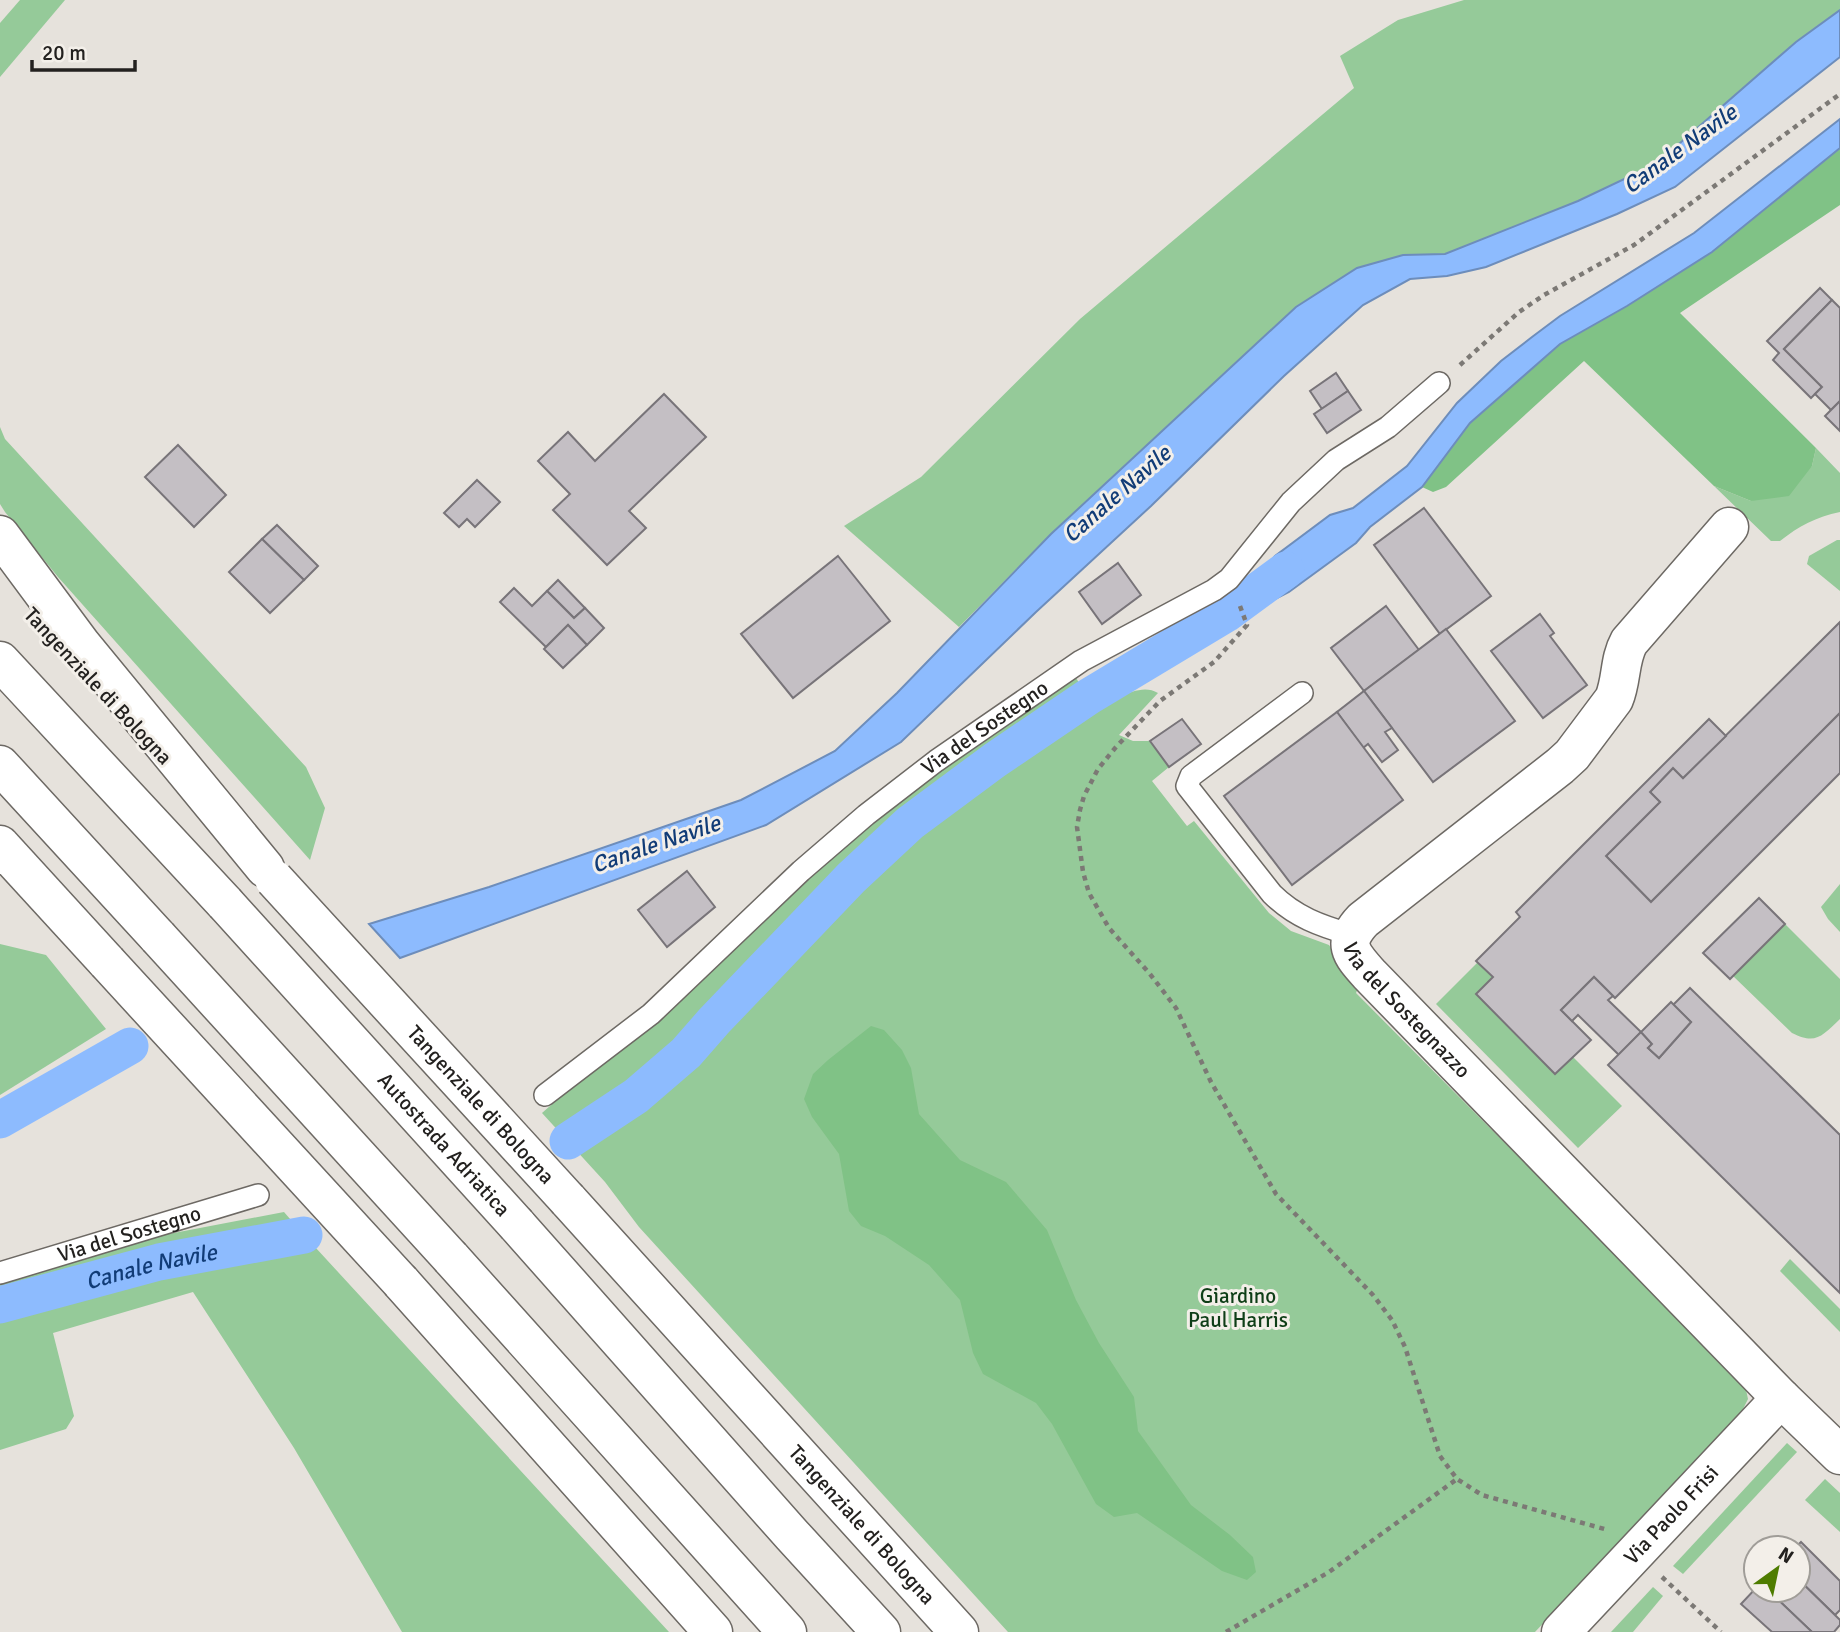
<svg xmlns="http://www.w3.org/2000/svg" width="1840" height="1632" font-family="Signika,sans-serif">
  <style>
    .green { fill: #95ca99 }
    .forest { fill: #80c286 }
    .water { fill: #8dbbfe; stroke: #6d8dbb; stroke-width: 2 }
    .lines { fill: none; stroke-linecap: round; stroke-linejoin: round }
    .canal { stroke: #8dbbfe; stroke-width: 37 }
    .building { fill: #c4bfc4; stroke: #787479; stroke-width: 2 }
    .service-casing { stroke: #6d6964; stroke-width: 24 }
    .minor-casing { stroke: #6d6964; stroke-width: 41 }
    .motorway-casing { stroke: #6d6964; stroke-width: 41 }
    .path { stroke: #7c7975; stroke-width: 4.5; stroke-dasharray: 5 5; stroke-linecap: butt }
    .service { stroke: #fff; stroke-width: 21 }
    .minor { stroke: #fff; stroke-width: 38 }
    .motorway { stroke: #fff; stroke-width: 38 }
    .motorway-bridge-casing { stroke: #6d6964; stroke-width: 41; stroke-linecap: butt }
    .motorway-bridge { stroke: #fff; stroke-width: 38 }
    .labels { text-anchor: middle; dominant-baseline: central; stroke-width: 6; stroke-linejoin: round; paint-order: stroke }
    .street-label { font-size: 21px; fill: #23211f; stroke: #f3efe9 }
    .park-label { font-size: 21px; fill: #0e3e17; stroke: #f3efe9 }
    .water-label { font-size: 23px; font-style: italic; fill: #113c77; stroke: #f3efe9 }
  </style>
  <rect width="100%" height="100%" fill="#e6e2dc"/>
  <g class="green">
    <path d="M20,0H65L0,77V23Z"/>
    <path d="M1464,0H1840V10L1796,42L1656,164L1578,201L1445,254L1403,255L1296,307L1051,534L959,627L844,526L921,477L1080,319L1354,88L1340,56L1398,20Z"/>
    <path d="M0,427L5,439L306,767L325,808L310,860L58,577L5,512L0,504Z"/>
    <path d="M1816,448L1840,473V512C1816,517 1799,526 1780,541H1771L1714,486L1751,501L1812,466Z"/>
    <path d="M1837,540H1840V591L1807,564L1809,556Z"/>
    <path d="M1074,675L1097,710C1113,702 1139,681 1158,693L1119,735L1133,741H1150L1169,767L1152,781L1187,826L1194,821L1269,913L1291,931L1329,945L1358,988L1356,993L1745,1385L1748,1399L1741,1413L1535,1632H1008L639,1227L605,1182L542,1113L867,828L946,766Z"/>
    <path d="M1840,884V932L1828,919L1821,907Z"/>
    <path d="M1785,924L1840,979V1019C1822,1036 1816,1045 1792,1033L1733,976Z"/>
    <path d="M0,944L46,955L106,1029L0,1095Z"/>
    <path d="M1478,962L1493,977L1476,994L1555,1074L1573,1057L1622,1106L1578,1148L1436,1004Z"/>
    <path d="M284,1212L304,1235L669,1632H402L294,1448L193,1292L53,1333L74,1416L66,1429L0,1450V1282L132,1241Z"/>
    <path d="M1790,1259L1840,1309V1332L1780,1271Z"/>
    <path d="M1787,1443L1797,1452L1683,1574L1673,1566Z"/>
    <path d="M1825,1479L1840,1493V1532L1805,1500Z"/>
    <path d="M1653,1587L1663,1596L1633,1632H1611Z"/>
  </g>
  <g class="forest">
    <path d="M1840,148V205L1680,313L1816,448L1812,466L1789,496L1751,501L1714,486L1584,361L1446,487L1433,492L1422,487L1470,423L1560,344L1627,306L1712,252Z"/>
    <path d="M871,1026L884,1030L902,1050L911,1068L919,1114L960,1160L1006,1182L1047,1230L1076,1300L1099,1343L1134,1397L1138,1431L1191,1505L1230,1535L1253,1557L1256,1572L1247,1580L1222,1571L1137,1513L1114,1517L1096,1504L1052,1424L1036,1403L983,1374L973,1353L960,1300L929,1265L885,1236L861,1226L849,1211L839,1154L812,1117L804,1099L813,1074L828,1060Z"/>
  </g>
  <g class="water">
    <path d="M1840,10V57L1675,187L1617,214L1486,267L1447,276L1410,279L1363,305L1284,376L1151,506L1036,612L901,742L766,825L400,958L369,924L489,887L741,800L835,751L897,693L1051,534L1296,307L1357,268L1403,255L1445,254L1578,201L1656,164L1796,42Z"/>
    <path d="M1840,119V148L1712,252L1627,306L1560,344L1470,423L1422,487L1370,527L1356,543L1289,592L1275,599L1253,614L1242,585L1260,574L1275,556L1330,515L1353,508L1407,466L1457,403L1501,361L1532,337L1560,316L1694,233Z"/>
  </g>
  <g class="lines">
    <g class="canal">
      <path d="M0,1120L130,1046"/>
      <path d="M568,1141L636,1096L686,1053L714,1021L851,878L910,823L995,760L1088,697L1226,614L1286,570"/>
      <path id="s1" d="M0,1305L159,1262L304,1235"/>
    </g>
  </g>
  <g class="building">
    <path d="M1820,288L1832,300L1784,349L1822,387L1811,398L1773,360L1779,353L1767,341Z"/>
    <path d="M1832,300L1840,308V401L1831,410L1815,394L1822,387L1784,349Z"/>
    <path d="M1336,373L1348,391L1322,409L1310,391Z"/>
    <path d="M1348,391L1361,410L1327,433L1314,414Z"/>
    <path d="M664,394L706,437L629,511L646,528L607,565L553,510L570,494L538,461L568,432L595,461Z"/>
    <path d="M1840,401V431L1825,416Z"/>
    <path d="M178,445L226,495L194,527L145,477Z"/>
    <path d="M477,480L500,502L475,527L467,519L459,527L444,513Z"/>
    <path d="M1424,508L1491,596L1440,634L1374,545Z"/>
    <path d="M277,525L318,566L304,580L262,539Z"/>
    <path d="M262,539L304,580L270,613L229,572Z"/>
    <path d="M838,556L890,621L793,698L741,634Z"/>
    <path d="M1118,563L1141,595L1102,624L1079,592Z"/>
    <path d="M558,580L585,608L574,618L547,591Z"/>
    <path d="M514,588L532,606L547,591L574,618L585,608L604,628L587,645L568,625L546,647L500,602Z"/>
    <path d="M1386,606L1419,650L1364,691L1331,648Z"/>
    <path d="M1540,614L1554,633L1550,636L1587,685L1543,718L1491,651Z"/>
    <path d="M1840,622V713L1651,902L1606,856L1660,802L1650,792L1673,768L1683,778Z"/>
    <path d="M568,625L587,645L563,668L544,649Z"/>
    <path d="M1446,629L1515,721L1433,782L1364,691Z"/>
    <path d="M1364,691L1392,728L1385,732L1398,750L1382,762L1368,744L1363,748L1337,712Z"/>
    <path d="M1337,712L1403,800L1292,885L1224,796Z"/>
    <path d="M1840,713V773L1615,998L1594,977L1561,1010L1591,1040L1555,1074L1476,994L1493,977L1476,961L1520,917L1516,912L1709,719L1726,736L1683,778L1673,768L1650,792L1660,802L1606,856L1651,902Z"/>
    <path d="M1182,719L1201,744L1169,767L1150,741Z"/>
    <path d="M687,871L715,907L667,947L638,910Z"/>
    <path d="M1759,898L1785,924L1730,979L1703,953Z"/>
    <path d="M1594,977L1613,996L1608,1000L1641,1032L1619,1055L1578,1015L1572,1021L1561,1010Z"/>
    <path d="M1690,988L1840,1135V1293L1608,1065L1641,1032L1652,1044L1648,1048L1659,1058L1691,1022L1673,1005Z"/>
    <path d="M1671,1002L1691,1022L1659,1058L1648,1048L1652,1044L1641,1032Z"/>
    <path d="M1801,1542L1840,1581V1610L1835,1615L1798,1579V1548H1795Z"/>
    <path d="M1798,1579L1840,1620V1625L1834,1632H1812L1769,1591L1798,1590Z"/>
    <path d="M1756,1588L1768,1590L1812,1632H1772L1741,1604Z"/>
  </g>
  <g class="lines">
    <g class="service-casing">
      <g id="service">
        <path d="M1302,693L1191,776L1187,786L1272,894C1295,917 1321,926 1352,935"/>
        <path id="s2" d="M545,1095L651,1014L801,871L866,815L936,761L1081,661L1214,590L1229,579L1291,502L1336,460L1388,427L1439,383"/>
        <path id="s3" d="M0,1273L258,1195"/>
      </g>
    </g>
    <g class="minor-casing">
      <g id="minor">
        <path id="s4" d="M1729,527L1629,642C1619,660 1622,680 1614,699L1572,755L1560,766L1363,920C1341,943 1351,954 1369,974L1781,1398L1840,1455"/>
        <path id="s5" d="M1561,1632L1781,1398"/>
      </g>
    </g>
    <g class="motorway-casing">
      <g id="motorway">
        <path d="M0,535L81,644L265,868"/>
        <path d="M0,661L225,903"/>
        <path d="M0,765L158,937"/>
        <path d="M0,845L107,962"/>
        <path id="s6" d="M568,1200L959,1632"/>
        <path d="M517,1225L792,1535L881,1632"/>
        <path d="M451,1258L787,1632"/>
        <path d="M401,1282L713,1632"/>
      </g>
    </g>
    <g class="path">
      <path d="M1460,365L1519,312L1544,295L1634,245L1840,94"/>
      <path d="M1240,606L1247,625L1214,662L1160,701L1116,747L1098,769L1084,796L1080,810L1077,827L1083,872L1089,893L1109,928L1150,974L1176,1008L1211,1082L1276,1194L1373,1295L1392,1320L1405,1347L1440,1456L1457,1479L1482,1495L1608,1530"/>
      <path d="M1662,1577L1721,1632"/>
      <path d="M1226,1632L1329,1572L1457,1479"/>
    </g>
    <use href="#service" class="service"/>
    <use href="#minor" class="minor"/>
    <use href="#motorway" class="motorway"/>
    <g class="motorway-bridge-casing">
      <g id="motorway-bridge">
        <path id="s7" d="M274,879L568,1200"/>
        <path id="s8" d="M225,903L517,1225"/>
        <path d="M158,937L451,1258"/>
        <path d="M107,962L401,1282"/>
      </g>
    </g>
    <use href="#motorway-bridge" class="motorway-bridge"/>
  </g>
  <g class="labels">
    <g class="street-label">
      <text transform="translate(98 686) rotate(47)">Tangenziale di Bologna</text>
      <text stroke="none"><textPath href="#s2" startOffset="574">Via del Sostegno</textPath></text>
      <text stroke="none"><textPath href="#s4" startOffset="663">Via del Sostegnazzo</textPath></text>
      <text stroke="none"><textPath href="#s7" startOffset="306">Tangenziale di Bologna</textPath></text>
      <text stroke="none"><textPath href="#s8" startOffset="326">Autostrada Adriatica</textPath></text>
      <text stroke="none"><textPath href="#s3" startOffset="135">Via del Sostegno</textPath></text>
      <text stroke="none"><textPath href="#s5" startOffset="161">Via Paolo Frisi</textPath></text>
      <text stroke="none"><textPath href="#s6" startOffset="438">Tangenziale di Bologna</textPath></text>
    </g>
    <g class="park-label">
      <text x="1238" y="1296">Giardino<tspan x="1238" dy="24">Paul Harris</tspan></text>
    </g>
    <g class="water-label">
      <text transform="translate(1680 149) rotate(-36)">Canale Navile</text>
      <text transform="translate(1117 494) rotate(-41)">Canale Navile</text>
      <text transform="translate(656 844) rotate(-19)">Canale Navile</text>
      <text stroke="none"><textPath href="#s1" startOffset="156">Canale Navile</textPath></text>
    </g>
  </g>
  <g transform="translate(1777 1569) rotate(33)"><circle r="33" fill="#f3efe9" stroke="#a09d98" stroke-width="2"/>
  <path d="M0-5L12 26L0 18L-12 26Z" fill="#4e7c00"/>
  <text y="-10" font-size="19" font-weight="bold" text-anchor="middle" fill="#23211f">N</text>
  </g>
  <path d="M32 60v10h103v-10" fill="none" stroke="#23211f" stroke-width="3.5"/>
  <text x="42" y="60" font-size="21" fill="#23211f" stroke="#f3efe9" stroke-width="5" paint-order="stroke">20 m</text>
</svg>
